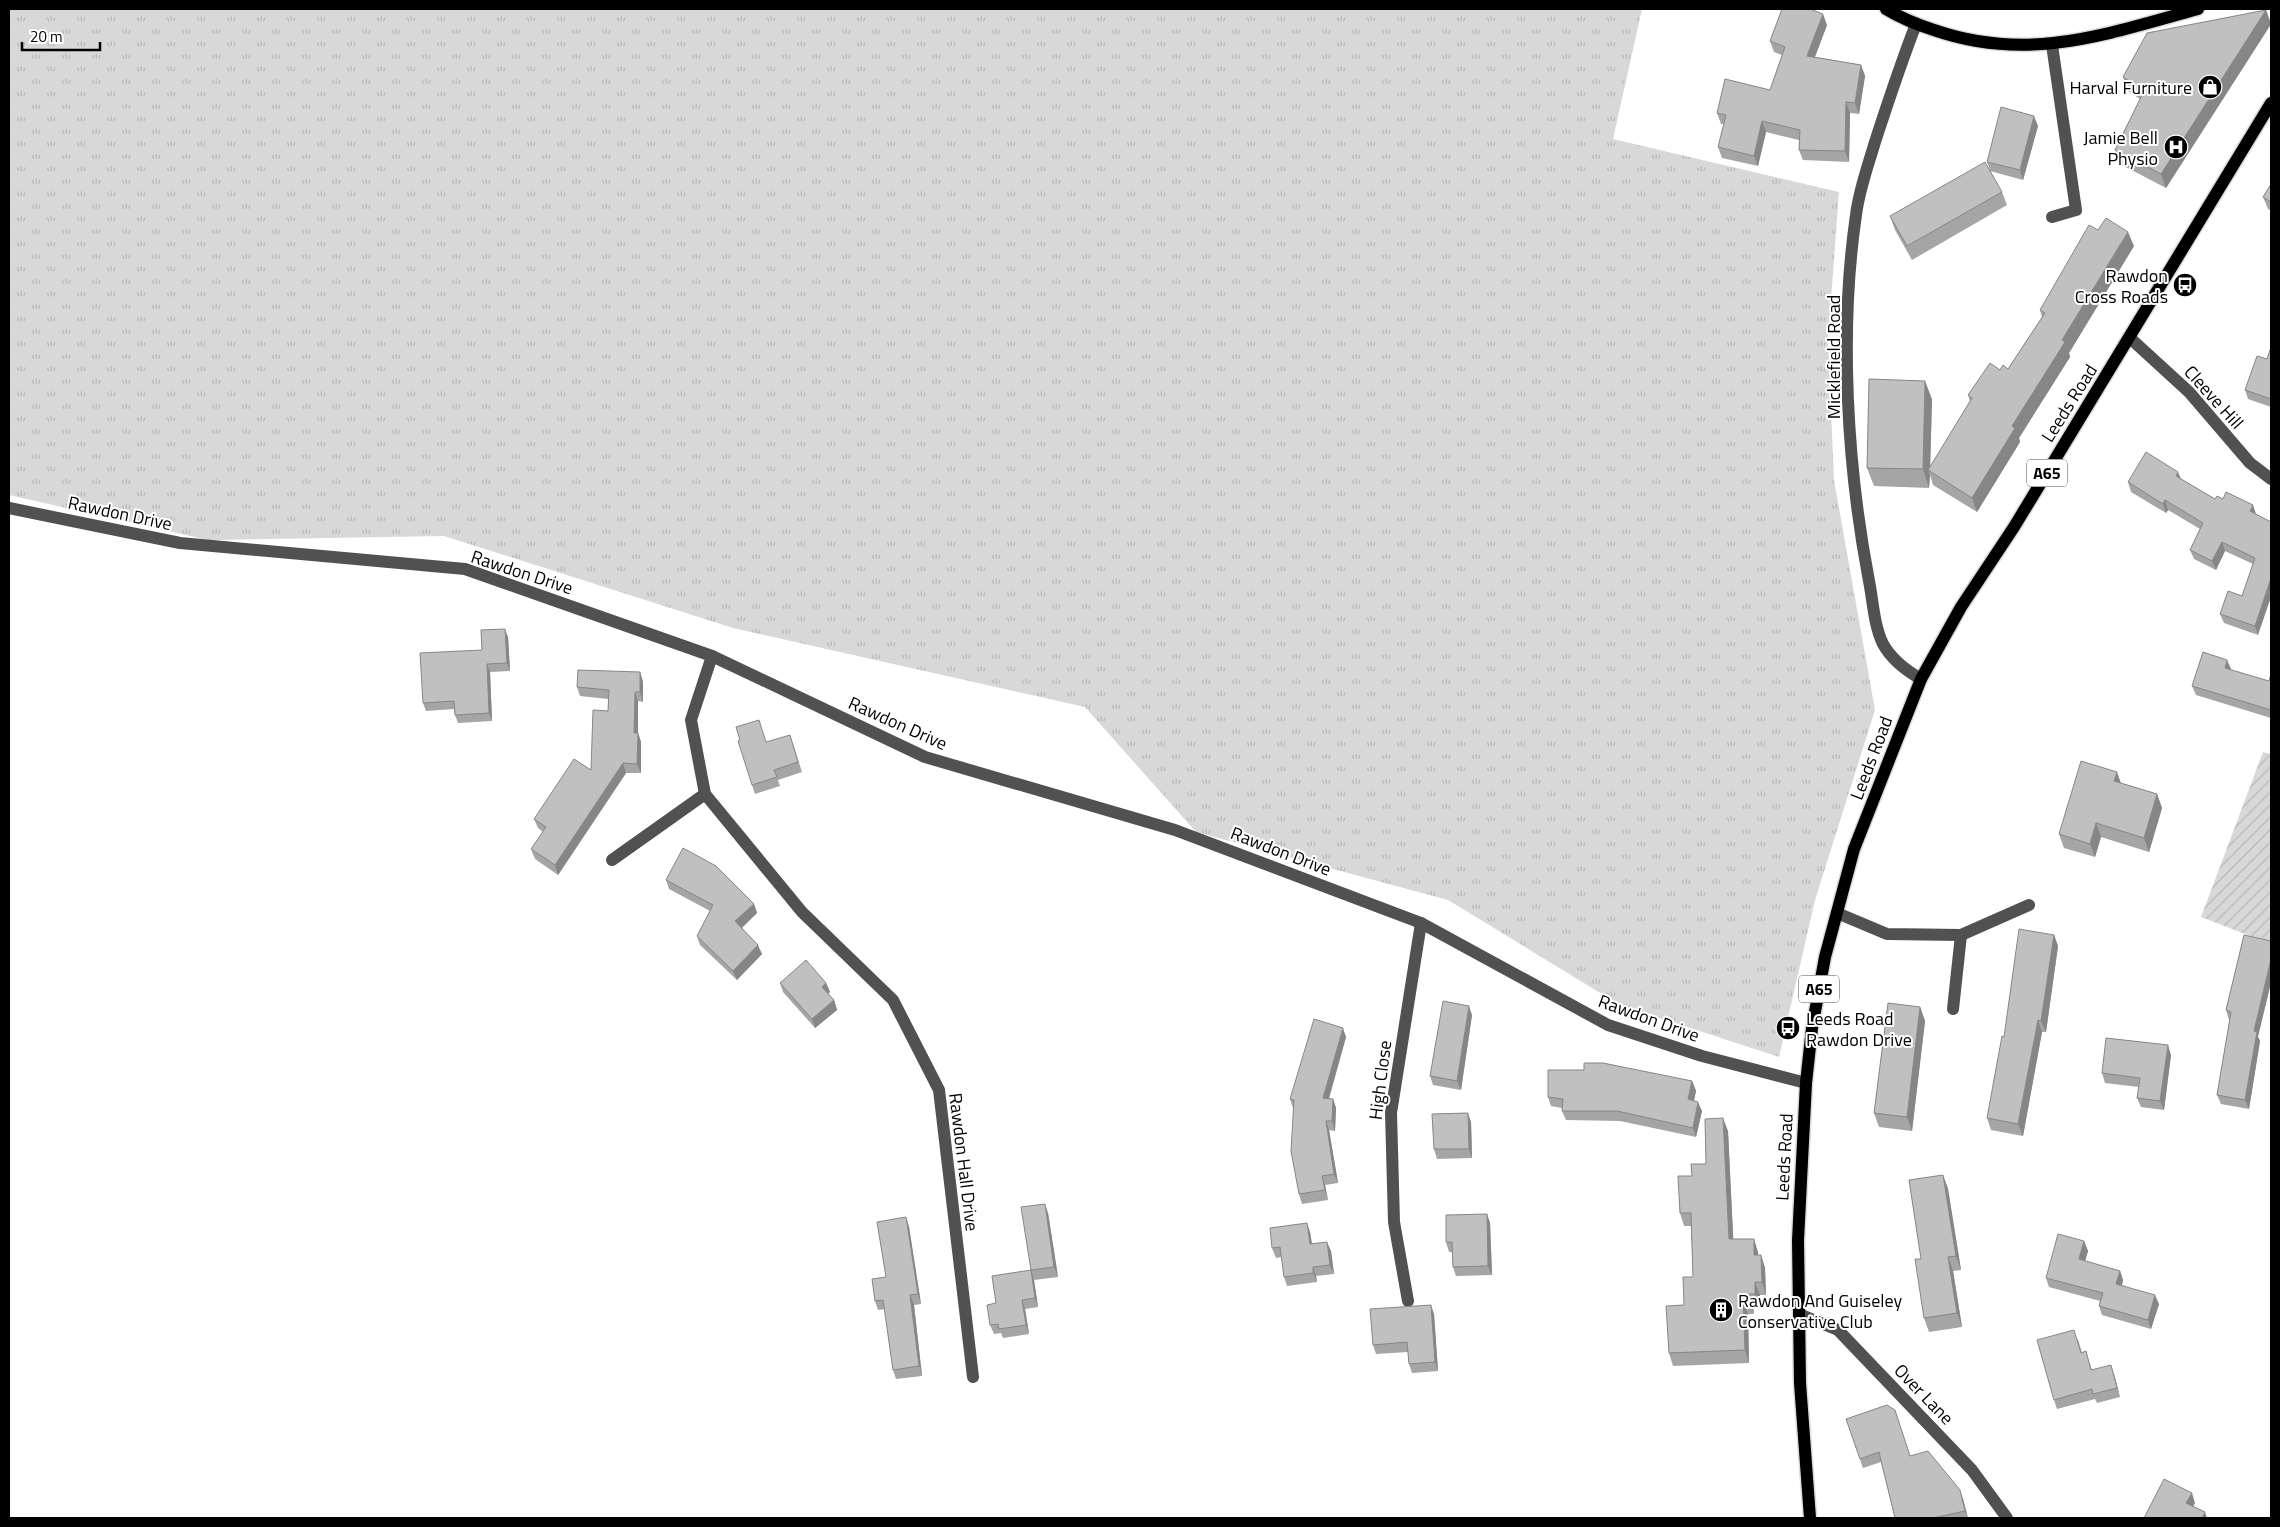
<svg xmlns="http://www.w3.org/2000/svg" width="2280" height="1527" font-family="'Titillium Web',sans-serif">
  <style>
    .grass { fill: url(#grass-tufts) }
    .garden { fill: url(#garden-furrows) }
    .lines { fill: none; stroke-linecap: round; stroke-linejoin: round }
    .major-casing { stroke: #dbdbdb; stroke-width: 15 }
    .minor { stroke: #515151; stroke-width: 12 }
    .major { stroke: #000; stroke-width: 12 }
    .wall { fill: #a5a5a5 }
    .shaded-wall { fill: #868686 }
    .building { fill: #c0c0c0; stroke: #868686 }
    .labels { text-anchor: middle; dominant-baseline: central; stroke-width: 4; stroke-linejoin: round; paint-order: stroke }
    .shield { fill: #fff; stroke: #4c4c4c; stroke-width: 1 }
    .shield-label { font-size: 16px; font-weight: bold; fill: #000 }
    .poi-label { font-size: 18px; fill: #000; stroke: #fff; text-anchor: end }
    .street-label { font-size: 18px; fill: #000; stroke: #fff }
  </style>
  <defs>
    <pattern id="grass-tufts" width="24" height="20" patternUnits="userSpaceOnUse" patternTransform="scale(1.25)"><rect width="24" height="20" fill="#d8d8d8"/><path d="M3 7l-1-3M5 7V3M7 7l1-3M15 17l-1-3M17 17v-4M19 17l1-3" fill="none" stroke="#b8b8b8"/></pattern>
    <pattern id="garden-furrows" width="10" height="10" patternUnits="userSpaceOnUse" patternTransform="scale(1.25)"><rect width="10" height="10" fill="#d8d8d8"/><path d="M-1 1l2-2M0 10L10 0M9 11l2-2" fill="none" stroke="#b8b8b8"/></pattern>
  </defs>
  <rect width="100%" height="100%" fill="#fff"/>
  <path class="grass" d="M9,9H1642L1613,139L1839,192L1828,339L1834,480L1875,710L1815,900L1779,1057L1620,1005L1448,900L1196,832L1085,707L733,628L444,536L208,540L9,495Z"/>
  <path class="garden" d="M2263,752L2271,754V944L2201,917Z"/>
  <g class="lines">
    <g class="major-casing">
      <g id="major">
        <path d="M1886,9C1901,18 1918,25 1934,30C2029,63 2106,34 2198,9"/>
        <path d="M1810,1518L1800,1383L1798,1240L1806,1083L1812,1028L1825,957L1854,849L1921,679L1961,607L2014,527L2271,103"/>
      </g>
    </g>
    <g class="minor">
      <path d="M1916,24C1901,63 1888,102 1875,142C1868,166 1859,190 1856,215C1839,331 1847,466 1869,581C1873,601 1874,626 1883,644C1892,660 1905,670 1921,679"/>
      <path d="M2052,217L2076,210L2052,45"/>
      <path d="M2130,338L2189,392L2250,463L2271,479"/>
      <path d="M9,508L180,543L465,569L712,656L925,757L1175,830L1421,923L1608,1025L1702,1056L1806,1083"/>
      <path d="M712,656L691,720L705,794L802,912L893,1000L939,1090L973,1377"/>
      <path d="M612,860L705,794"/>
      <path d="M1837,913L1887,934L1961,935L2029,905"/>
      <path d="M1953,1009L1961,935"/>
      <path d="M1408,1301L1394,1222L1391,1113L1421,923"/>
      <path d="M1799,1314L1838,1330L1972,1470L2007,1518"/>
    </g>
    <use href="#major" class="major"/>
  </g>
  <g class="wall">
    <path d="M2266,10L2271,24L2166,188L2120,164L2115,150L2140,99L2128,91L2123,77Z"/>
    <path d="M1827,25L1815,57L1861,65L1865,76L1859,114L1850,113L1849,162L1803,160L1799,150V140L1766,132L1758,166L1722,158L1718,147L1724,124H1721L1717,113L1770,90L1782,55L1774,52L1770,41Z"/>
    <path d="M2038,126L2023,180L1990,171L2002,192L2007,205L1912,260L1895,230L1890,216L1990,170L1987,162Z"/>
    <path d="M2271,184V211L2268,209L2263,197Z"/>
    <path d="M2098,230L2134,246L2069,353L2070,357L2019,438L2020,442L1977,512L1933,485L1930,475L1929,488L1874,486L1867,468L1932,399L1930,468L1970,401L1968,395L2000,370L2008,369L2042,317L2040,310Z"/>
    <path d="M2271,347V407L2248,399L2245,390L2267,359Z"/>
    <path d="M2181,479L2215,499H2223L2253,505L2258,635L2224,623L2220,614L2242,596L2253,564L2225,551L2216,570L2194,559L2190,550L2200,529L2168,510L2166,513L2131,492L2128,482Z"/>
    <path d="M508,637L510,671L490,672L492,721L458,723L455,715L454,709L426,711L423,703L482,650Z"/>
    <path d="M2227,660L2230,670L2269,681L2271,674V718L2196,695L2192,686Z"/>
    <path d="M640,672L643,682V702L638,701V733L641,742V773H626L558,875L535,859L531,849L543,832L538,828L534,819L591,770L608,711V699L580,696L577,687Z"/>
    <path d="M766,742L793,744L802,772L778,780L780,786L755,794L752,785Z"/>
    <path d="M2121,783L2157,794L2162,808L2149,852L2101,837L2095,857L2064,848L2059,834Z"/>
    <path d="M666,880L754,904L757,913L742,928L762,954L737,980L700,945L697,936L710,911L669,889Z"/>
    <path d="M2054,935L2058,946L2046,1032H2042L2023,1136L1991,1130L1987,1118L2004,1037Z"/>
    <path d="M2244,935L2258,1037L2260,1041L2249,1109L2221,1104L2217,1095L2230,1020H2229L2226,1010Z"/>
    <path d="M780,983H826L830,992L828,994L834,1000L837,1010L815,1028L783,992Z"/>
    <path d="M1920,1007L1925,1021L1912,1131L1879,1127L1874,1113Z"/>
    <path d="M1472,1015L1461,1090L1433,1085L1430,1076Z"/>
    <path d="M1346,1037L1329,1099H1333L1336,1108L1335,1131L1329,1130L1338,1183L1325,1185L1328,1200L1302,1204L1299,1194L1293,1108L1290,1099Z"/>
    <path d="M2171,1055L2164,1110L2141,1107L2137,1098L2139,1087L2105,1083L2102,1073Z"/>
    <path d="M1692,1081L1696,1091L1694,1100L1702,1111L1696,1137L1620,1121L1566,1120L1562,1111V1108L1551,1106L1548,1097Z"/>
    <path d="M1471,1122L1472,1158L1437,1159L1434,1149Z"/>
    <path d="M1728,1131L1733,1239L1758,1252V1255H1761L1765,1268L1766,1295H1760V1307H1753L1754,1314H1748L1749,1363L1673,1366L1669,1353L1693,1277L1691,1226H1684L1680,1213L1692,1176L1706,1164Z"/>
    <path d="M1943,1175L1948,1189L1961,1270L1953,1271L1962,1327L1929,1332L1924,1318L1921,1259Z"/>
    <path d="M1048,1213L1058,1277L1034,1280L1038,1307L1025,1309L1029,1334L1003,1338L1001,1333L994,1334L990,1325L996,1303L1031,1270Z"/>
    <path d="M1487,1214L1490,1223L1492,1275L1456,1276L1453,1267L1452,1252H1449L1446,1242Z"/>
    <path d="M906,1217L909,1227L921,1304L914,1305L922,1376L896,1379L893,1370L885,1309L878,1310L875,1301L886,1277Z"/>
    <path d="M1310,1232L1312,1243L1331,1251L1334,1274L1316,1276L1317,1282L1287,1286L1284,1277L1282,1257L1276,1258L1272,1248Z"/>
    <path d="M2084,1241L2088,1251L2085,1261L2120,1271L2123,1280L2122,1285L2159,1304L2151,1329L2102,1315L2099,1306L2100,1301L2049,1287L2046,1278Z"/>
    <path d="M1434,1314L1438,1371L1412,1373L1409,1364L1408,1352L1376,1354L1373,1345Z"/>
    <path d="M2078,1339L2082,1353L2089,1361L2092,1370L2114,1374L2120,1397L2097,1403L2095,1399L2057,1409L2054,1400Z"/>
    <path d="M1846,1419L1911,1456L1963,1499L1968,1518H1895L1881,1462L1863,1468Z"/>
  </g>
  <g class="shaded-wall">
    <path d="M2266,10L2271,24L2166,188L2161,174Z"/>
    <path d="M1823,14L1827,25L1811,67L1807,56Z"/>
    <path d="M1861,65L1865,76L1859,114L1855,103Z"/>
    <path d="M1846,102L1850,113L1849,162L1845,151Z"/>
    <path d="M2034,116L2038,126L2023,180L2020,170Z"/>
    <path d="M1762,121L1766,132L1758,166L1754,156Z"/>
    <path d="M2128,232L2134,246L2069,353L2070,357L2019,438L2020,442L1977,512L1972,498L2012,426L2062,340Z"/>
    <path d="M1925,381L1932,399L1930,472L1928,470L1930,475L1929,488L1923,469Z"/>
    <path d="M2178,472L2182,481L2176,476Z"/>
    <path d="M2165,500L2168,510L2166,513L2163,504Z"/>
    <path d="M2253,505L2256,514L2250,511Z"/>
    <path d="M2222,542L2225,551L2216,570L2212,561Z"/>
    <path d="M2271,578V597L2258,635L2255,626Z"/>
    <path d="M505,629L508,637L510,671L507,663Z"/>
    <path d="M2227,660L2231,669L2228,677L2225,668Z"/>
    <path d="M487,664L490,672L492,721L489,713Z"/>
    <path d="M640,672L643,682V702L640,692Z"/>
    <path d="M635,692L638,701V743L634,733Z"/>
    <path d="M638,733L641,742V773L637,764Z"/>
    <path d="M623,763L626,773L558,875L555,865Z"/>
    <path d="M2117,772L2122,786L2114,781Z"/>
    <path d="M2157,794L2162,808L2149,852L2144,838Z"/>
    <path d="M2096,823L2101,837L2095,857L2090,844Z"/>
    <path d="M754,904L757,913L739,930L735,921Z"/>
    <path d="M2054,935L2058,946L2046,1032L2041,1021Z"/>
    <path d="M758,945L762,954L737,980L733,971Z"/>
    <path d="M2271,959V983L2258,1037L2260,1041L2249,1109L2245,1100L2254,1031Z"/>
    <path d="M826,983L830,992L825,996L822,987Z"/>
    <path d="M834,1000L837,1010L815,1028L812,1019Z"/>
    <path d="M1469,1006L1472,1015L1461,1090L1457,1081Z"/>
    <path d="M1920,1007L1925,1021L1912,1131L1907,1117Z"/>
    <path d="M2038,1020L2042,1032L2023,1136L2018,1124Z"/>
    <path d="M1343,1028L1346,1037L1326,1108L1323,1098Z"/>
    <path d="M2168,1045L2171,1055L2164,1110L2160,1101Z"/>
    <path d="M1692,1081L1696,1091L1692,1109L1688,1099Z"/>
    <path d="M1333,1099L1336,1108L1335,1131L1332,1121Z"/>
    <path d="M1698,1102L1702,1111L1696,1137L1693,1128Z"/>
    <path d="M1468,1113L1471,1122L1472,1158L1469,1149Z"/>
    <path d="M1723,1118L1728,1131L1734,1252L1729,1239Z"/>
    <path d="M1326,1121L1329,1130L1338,1183L1334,1174Z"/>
    <path d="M1943,1175L1948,1189L1961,1270L1956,1256Z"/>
    <path d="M1322,1176L1325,1185L1328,1200L1325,1190Z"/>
    <path d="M1045,1204L1048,1213L1058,1277L1054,1267Z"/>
    <path d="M1487,1214L1490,1223L1492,1275L1488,1266Z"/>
    <path d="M906,1217L909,1227L921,1304L918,1294Z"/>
    <path d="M1307,1223L1310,1232L1313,1253L1310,1244Z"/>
    <path d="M1754,1239L1758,1252L1759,1268L1754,1255Z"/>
    <path d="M2084,1241L2088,1251L2083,1268L2079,1259Z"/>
    <path d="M1327,1242L1331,1251L1334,1274L1330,1265Z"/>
    <path d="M1761,1255L1765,1268L1766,1295L1762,1282Z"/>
    <path d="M1948,1257L1953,1271L1962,1327L1957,1313Z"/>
    <path d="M1313,1267L1316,1276L1317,1282L1313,1273Z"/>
    <path d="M1031,1270L1034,1280L1038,1307L1035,1298Z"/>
    <path d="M2120,1271L2123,1280L2120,1293L2116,1284Z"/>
    <path d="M1755,1282L1760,1295V1307L1755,1294Z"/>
    <path d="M1749,1294L1753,1307L1754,1314L1749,1301Z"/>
    <path d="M910,1295L914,1305L922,1376L919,1366Z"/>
    <path d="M2155,1295L2159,1304L2151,1329L2148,1320Z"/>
    <path d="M1022,1300L1025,1309L1029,1334L1026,1325Z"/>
    <path d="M1743,1301L1748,1314L1749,1363L1745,1350Z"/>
    <path d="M1431,1305L1434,1314L1438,1371L1435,1362Z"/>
    <path d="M2111,1365L2114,1374L2120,1397L2117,1388Z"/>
    <path d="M1960,1490L1963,1499L1968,1518L1965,1511Z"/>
    <path d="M2192,1493L2195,1503L2190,1513L2186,1503Z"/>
    <path d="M2205,1512L2207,1518H2202Z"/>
  </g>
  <g class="building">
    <path d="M1782,9H1810L1823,14L1807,56L1861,65L1855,103L1846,102L1845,151L1799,150L1800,130L1762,121L1754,156L1718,147L1726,115L1717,113L1725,79L1770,90L1785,47L1770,41Z"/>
    <path d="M2266,10L2161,174L2115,150L2144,91L2123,77L2147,33Z"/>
    <path d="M2001,107L2034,116L2020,170L1987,162Z"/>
    <path d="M1985,162L2002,192L1907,246L1890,216Z"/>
    <path d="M2271,184V202L2263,197Z"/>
    <path d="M2106,218L2128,232L2062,340L2065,342L2012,426L2015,428L1972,498L1928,470L1972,398L1968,395L1990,363L2000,370L2003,365L2008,369L2045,313L2040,310L2089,225L2098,230Z"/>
    <path d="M2271,347V399L2245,390L2257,356L2267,359Z"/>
    <path d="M1869,379L1925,381L1923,469L1867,468Z"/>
    <path d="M2146,452L2178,472L2176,476L2215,499L2217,496L2223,499L2226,492L2253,505L2250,511L2271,522V578L2255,626L2220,614L2228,591L2242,596L2255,558L2222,542L2212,561L2190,550L2203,523L2165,500L2163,504L2128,482Z"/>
    <path d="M505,629L507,663L487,664L489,713L455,715L454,701L423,703L420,653L482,650L481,630Z"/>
    <path d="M2203,652L2227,660L2225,668L2269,681L2271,674V710L2192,686Z"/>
    <path d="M578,670L640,672V692H635L634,733H638L637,764L623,763L555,865L531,849L546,827L534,819L574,759L591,770L593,710L608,711L609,690L577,687Z"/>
    <path d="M759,720L766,742L790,735L798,762L774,770L777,777L752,785L738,741L740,740L736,727Z"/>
    <path d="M2081,761L2117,772L2114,781L2157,794L2144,838L2096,823L2090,844L2059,834Z"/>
    <path d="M683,848L716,866L754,904L735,921L758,945L733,971L697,936L713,905L666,880Z"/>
    <path d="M2019,929L2054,935L2041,1021L2038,1020L2018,1124L1987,1118L2002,1036L2004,1037Z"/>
    <path d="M2244,935L2271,941V959L2254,1031L2257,1032L2245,1100L2217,1095L2231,1012L2226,1010Z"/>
    <path d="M806,960L826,983L822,987L834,1000L812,1019L780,983Z"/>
    <path d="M1443,1001L1469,1006L1457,1081L1430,1076Z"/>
    <path d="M1888,1003L1920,1007L1907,1117L1874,1113Z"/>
    <path d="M1314,1019L1343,1028L1323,1098L1333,1099L1332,1121H1326L1334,1174L1322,1176L1325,1190L1299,1194L1291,1151L1294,1100L1290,1099Z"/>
    <path d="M2106,1038L2168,1045L2160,1101L2137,1098L2140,1078L2102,1073Z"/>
    <path d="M1584,1063H1603L1692,1081L1688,1099L1698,1102L1693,1128L1617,1111H1562L1563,1099L1548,1097V1070H1584Z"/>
    <path d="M1468,1113L1469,1149H1434L1432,1114Z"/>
    <path d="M1723,1118L1729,1239H1754V1255H1761L1762,1282H1755V1294H1749V1301H1743L1745,1350L1669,1353L1666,1306L1684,1305L1683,1277H1693L1691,1213H1680L1678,1176H1692L1691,1164H1706L1705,1119Z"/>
    <path d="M1943,1175L1956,1256L1948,1257L1957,1313L1924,1318L1915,1259H1921L1909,1180Z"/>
    <path d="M1045,1204L1054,1267L1031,1270L1021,1207Z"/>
    <path d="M1487,1214L1488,1266L1453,1267L1452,1242H1446V1215Z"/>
    <path d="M906,1217L918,1294L910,1295L919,1366L893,1370L883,1300L875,1301L872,1279L886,1277L877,1222Z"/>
    <path d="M1307,1223L1310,1244L1327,1242L1330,1265L1313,1267V1273L1284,1277L1280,1247L1272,1248L1270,1228Z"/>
    <path d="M2058,1234L2084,1241L2079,1259L2120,1271L2116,1284L2155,1295L2148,1320L2099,1306L2103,1293L2046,1278Z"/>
    <path d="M1031,1270L1035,1298L1022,1300L1026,1325L999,1329L998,1324L990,1325L987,1305L996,1303L992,1276Z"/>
    <path d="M1431,1305L1435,1362L1409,1364L1407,1342L1373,1345L1370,1309Z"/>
    <path d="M2074,1330L2081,1353L2086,1351L2091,1370L2111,1365L2117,1388L2093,1394L2092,1389L2054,1400L2037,1340Z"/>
    <path d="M1887,1405L1895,1410L1910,1456L1928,1451L1960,1490L1965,1511L1933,1518H1895L1879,1452L1860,1459L1846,1419Z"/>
    <path d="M2164,1479L2192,1493L2186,1503L2205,1512L2202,1518H2144Z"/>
  </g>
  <defs>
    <g id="shop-disc" transform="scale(1.25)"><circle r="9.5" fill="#000" stroke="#fff"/><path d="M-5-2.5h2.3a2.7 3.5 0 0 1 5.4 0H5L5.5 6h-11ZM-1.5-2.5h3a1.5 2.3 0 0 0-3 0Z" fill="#fff"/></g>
    <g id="hospital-disc" transform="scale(1.25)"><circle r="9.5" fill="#000" stroke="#fff"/><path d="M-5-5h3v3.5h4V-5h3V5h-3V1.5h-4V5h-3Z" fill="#fff"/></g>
    <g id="bus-disc" transform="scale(1.25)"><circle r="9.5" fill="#000" stroke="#fff"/><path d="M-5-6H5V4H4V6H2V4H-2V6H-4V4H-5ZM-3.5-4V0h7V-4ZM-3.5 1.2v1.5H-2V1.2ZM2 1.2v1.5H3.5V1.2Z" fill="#fff"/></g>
    <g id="building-disc" transform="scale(1.25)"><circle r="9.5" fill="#000" stroke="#fff"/><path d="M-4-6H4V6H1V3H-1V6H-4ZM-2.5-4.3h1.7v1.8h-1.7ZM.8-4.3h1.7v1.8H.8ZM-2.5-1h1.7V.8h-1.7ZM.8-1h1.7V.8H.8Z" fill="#fff"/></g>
  </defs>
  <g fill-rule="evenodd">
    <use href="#shop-disc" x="2210" y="87"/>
    <use href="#hospital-disc" x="2176" y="147"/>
    <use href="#bus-disc" x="2185" y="285"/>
    <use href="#bus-disc" x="1788" y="1028"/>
    <use href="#building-disc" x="1721" y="1310"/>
  </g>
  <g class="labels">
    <g class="shield">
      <rect x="2027" y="459.5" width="40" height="27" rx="4"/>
      <rect x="1799" y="975.5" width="40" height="27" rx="4"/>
    </g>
    <g class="shield-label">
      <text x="2047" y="473">A65</text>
      <text x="1819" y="989">A65</text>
    </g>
    <g class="poi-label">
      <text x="2192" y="87">Harval Furniture</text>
      <text x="2158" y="137">Jamie Bell<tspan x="2158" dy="21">Physio</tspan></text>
      <text x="2168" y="275">Rawdon<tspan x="2168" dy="21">Cross Roads</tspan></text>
      <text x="1806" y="1018" text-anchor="start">Leeds Road<tspan x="1806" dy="21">Rawdon Drive</tspan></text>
      <text x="1738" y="1300" text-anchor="start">Rawdon And Guiseley<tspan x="1738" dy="21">Conservative Club</tspan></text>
    </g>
    <g class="street-label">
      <text transform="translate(1833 357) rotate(-90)">Micklefield Road</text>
      <text transform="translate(2214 397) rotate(48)">Cleeve Hill</text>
      <text transform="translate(2069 403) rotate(-58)">Leeds Road</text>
      <text transform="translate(120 513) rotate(12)">Rawdon Drive</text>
      <text transform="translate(522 572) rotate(18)">Rawdon Drive</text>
      <text transform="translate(898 723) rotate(24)">Rawdon Drive</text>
      <text transform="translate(1871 758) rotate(-69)">Leeds Road</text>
      <text transform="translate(1281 851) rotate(21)">Rawdon Drive</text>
      <text transform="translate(1649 1018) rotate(20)">Rawdon Drive</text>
      <text transform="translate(1380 1080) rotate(-83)">High Close</text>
      <text transform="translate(1784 1157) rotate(-87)">Leeds Road</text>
      <text transform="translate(964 1162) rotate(83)">Rawdon Hall Drive</text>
      <text transform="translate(1924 1394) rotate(46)">Over Lane</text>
    </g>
  </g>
  <rect width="2280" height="1527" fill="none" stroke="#000000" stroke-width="20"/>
  <path d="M22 42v8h78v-8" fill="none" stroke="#000000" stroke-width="2.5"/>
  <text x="30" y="42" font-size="15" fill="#000000" stroke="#ffffff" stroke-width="4" paint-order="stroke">20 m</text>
</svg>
